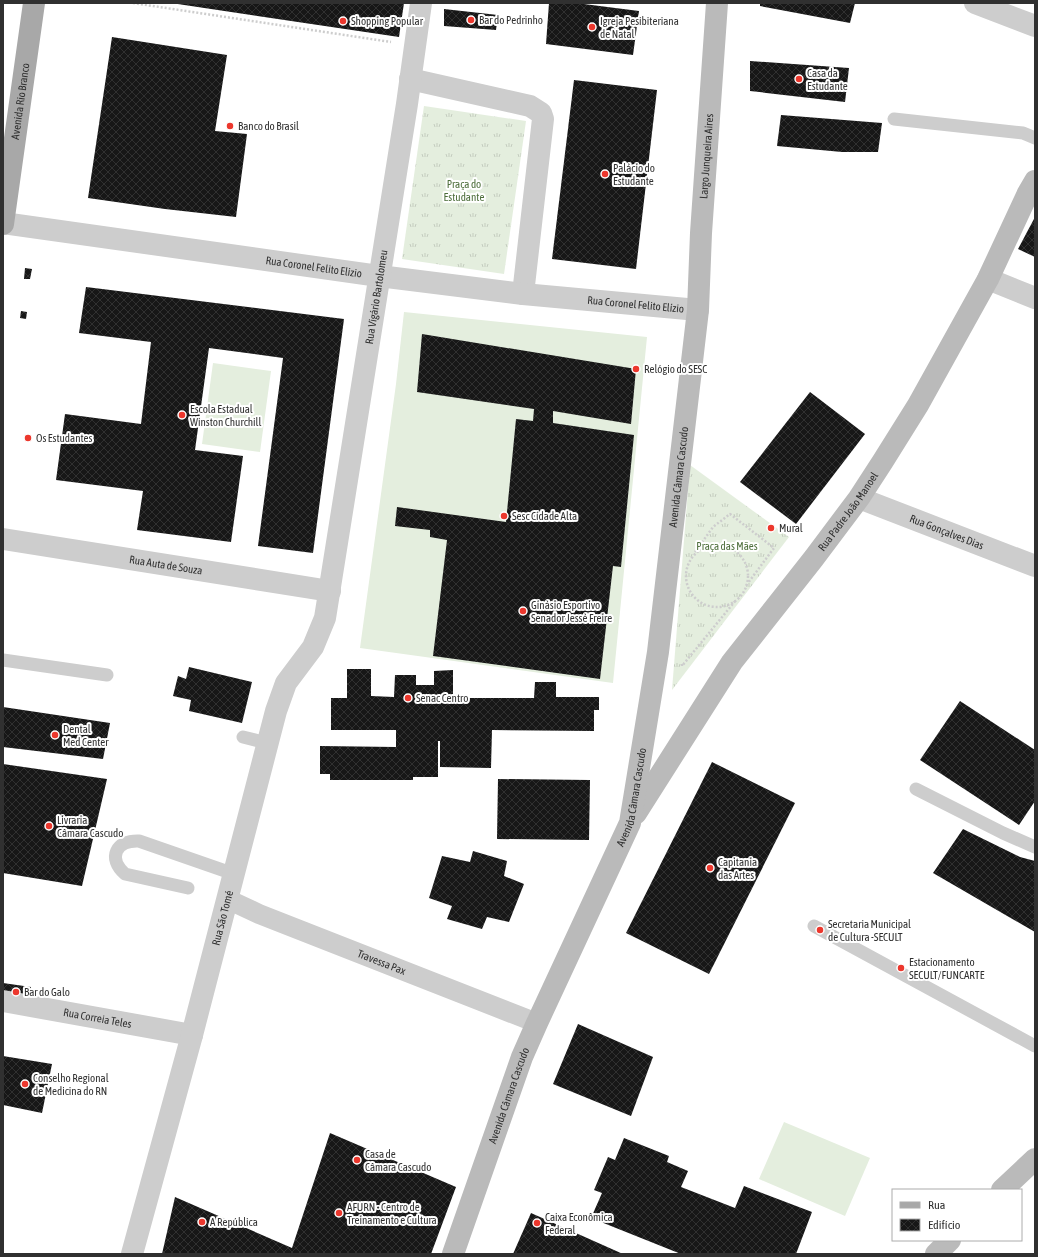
<svg xmlns="http://www.w3.org/2000/svg" width="1038" height="1257" font-family="'Asap Condensed',sans-serif">
  <style>
    .grass { fill: url(#grass-tufts) }
    .pitch { fill: #e4eede }
    .building { fill: url(#building-cross-hatch) }
    .lines { fill: none; stroke-linecap: round; stroke-linejoin: round }
    .path { stroke: #cdcdcd; stroke-width: 2.5; stroke-dasharray: 2 2; stroke-linecap: butt }
    .service { stroke: #cdcdcd; stroke-width: 13 }
    .pedestrian { stroke: #cdcdcd; stroke-width: 20 }
    .minor { stroke: #cdcdcd; stroke-width: 22 }
    .tertiary { stroke: #cdcdcd; stroke-width: 22 }
    .secondary { stroke: #bababa; stroke-width: 22 }
    .primary { stroke: #a8a8a8; stroke-width: 22 }
    .poi-dot { fill: #ec372d; stroke: #fff; stroke-width: 1.5 }
    .labels { text-anchor: middle; dominant-baseline: central; stroke-width: 4; stroke-linejoin: round; paint-order: stroke }
    .poi-label { font-size: 11px; fill: #303030; stroke: #fff; text-anchor: start }
    .street-label { font-size: 11px; fill: #303030; stroke: #fff }
    .park-label { font-size: 11px; fill: #4d6e3b; stroke: #fff }
  </style>
  <defs>
    <pattern id="grass-tufts" width="24" height="20" patternUnits="userSpaceOnUse"><rect width="24" height="20" fill="#e4eede"/><path d="M3 7l-1-3M5 7V3M7 7l1-3M15 17l-1-3M17 17v-4M19 17l1-3" fill="none" stroke="#c4ccbf"/></pattern>
    <pattern id="building-cross-hatch" width="8" height="8" patternUnits="userSpaceOnUse"><rect width="8" height="8" fill="#171717"/><path d="M0 0l8 8M0 8l8-8" fill="none" stroke="#303030"/></pattern>
  </defs>
  <rect width="100%" height="100%" fill="#fff"/>
  <g class="grass">
    <path d="M424,106L526,121L504,274L402,259Z"/>
    <path d="M690,465L789,537L672,690Z"/>
  </g>
  <g class="pitch">
    <path d="M404,312L647,337L613,683L360,648L396,384Z"/>
    <path d="M213,363L271,371L260,452L202,444Z"/>
    <path d="M784,1122L870,1158L845,1216L759,1179Z"/>
  </g>
  <g class="building">
    <path d="M171,3H404L399,37Z"/>
    <path d="M549,3H576L639,11L633,55L546,44Z"/>
    <path d="M760,3H855L850,23L760,6Z"/>
    <path d="M444,9L498,15L496,30L444,26Z"/>
    <path d="M112,37L227,55L215,131L247,134L236,217L165,209L88,198Z"/>
    <path d="M750,61L849,68L845,102L750,91Z"/>
    <path d="M574,80L657,90L636,269L552,259Z"/>
    <path d="M781,115L882,123L878,152H842L777,146Z"/>
    <path d="M1035,217V257L1018,249Z"/>
    <path d="M25,268L32,269L30,279H24Z"/>
    <path d="M86,287L344,319L313,553L258,546L283,358L209,348L195,450L243,456L231,542L137,530L143,491L56,480L65,414L141,424L151,342L79,333Z"/>
    <path d="M21,311L27,312L26,319L20,318Z"/>
    <path d="M422,334L636,369L631,424L553,411V423L634,435L621,567L613,566L600,679L433,656L447,540L430,537V530L395,526L397,507L506,522L516,419L533,421L534,409L417,392Z"/>
    <path d="M810,392L865,434L796,524L740,482Z"/>
    <path d="M189,667L252,682L242,723L189,711L191,700L173,696L178,676L186,679Z"/>
    <path d="M347,669H371V696L394,697L395,675H416V685H434V671L453,670V698H534L535,682H556V697H599V710H594V731L492,730L491,768L440,767V741H438V777H413V780H330V774H320V746L396,747V730H331V698H347Z"/>
    <path d="M960,701L1035,750V801L1019,825L920,760Z"/>
    <path d="M3,707L110,723L103,759L3,747Z"/>
    <path d="M712,762L795,803L709,974L626,933Z"/>
    <path d="M3,764L107,779L82,886L3,873Z"/>
    <path d="M498,779L590,780L589,840L497,839Z"/>
    <path d="M963,829L1020,857L1035,861V932L933,873Z"/>
    <path d="M473,851L507,861L504,876L524,884L509,922L487,917L482,929L447,919L452,906L429,898L442,856L470,862Z"/>
    <path d="M3,983L31,987L28,1002L3,997Z"/>
    <path d="M578,1024L653,1057L631,1116L553,1084Z"/>
    <path d="M3,1056L52,1064L42,1113L3,1105Z"/>
    <path d="M330,1133L456,1187L431,1254H162L175,1197L292,1248Z"/>
    <path d="M624,1138L669,1156L667,1162L688,1171L681,1187L735,1208L744,1186L812,1212L796,1254H681L591,1218L602,1193L594,1190L608,1157L615,1160Z"/>
    <path d="M531,1213L623,1254H513Z"/>
  </g>
  <g class="lines">
    <g class="path">
      <path d="M133,3L391,42"/>
      <circle cx="717" cy="576" r="31"/>
      <path d="M695,552L713,527L730,514L774,548L748,583"/>
      <path d="M682,664V666L736,600"/>
    </g>
    <g class="service">
      <path d="M894,119L1023,133L1035,138"/>
      <path d="M3,660L107,675"/>
      <path d="M243,737L267,743"/>
      <path d="M916,789L1003,833L1035,847"/>
      <path d="M188,888L125,874C107,858 116,840 139,841L234,874"/>
      <path d="M814,926L1035,1046"/>
    </g>
    <path class="pedestrian" id="s1" d="M227,899L259,914L537,1023"/>
    <g class="minor">
      <path d="M410,79L530,106L541,113L543,119L523,294"/>
      <path id="s2" d="M3,223L379,276L523,294L698,310"/>
      <path d="M988,279L1035,298"/>
      <path id="s3" d="M859,498L1035,566"/>
      <path id="s4" d="M3,539L330,591"/>
    </g>
    <g class="tertiary">
      <path d="M975,3L1035,26"/>
      <path id="s5" d="M3,1001L192,1035"/>
      <path id="s6" d="M132,1254L192,1035L276,711L286,683L313,647L325,618L407,104L421,3"/>
    </g>
    <g class="secondary">
      <path id="s7" d="M636,813L732,662L814,558L859,498L883,461L918,405L988,279L1028,193L1035,181"/>
      <path d="M1002,1190L1035,1159"/>
      <path id="s8" d="M453,1254L522,1057L537,1023L630,823L658,652L698,310L701,233L717,3"/>
      <path d="M936,1254L950,1240"/>
    </g>
    <path class="primary" id="s9" d="M3,224L34,3"/>
  </g>
  <g class="poi-dot">
    <circle cx="471" cy="20" r="4"/>
    <circle cx="343" cy="21" r="4"/>
    <circle cx="592" cy="27" r="4"/>
    <circle cx="799" cy="79" r="4"/>
    <circle cx="230" cy="126" r="4"/>
    <circle cx="605" cy="174" r="4"/>
    <circle cx="636" cy="369" r="4"/>
    <circle cx="182" cy="415" r="4"/>
    <circle cx="28" cy="438" r="4"/>
    <circle cx="504" cy="516" r="4"/>
    <circle cx="771" cy="528" r="4"/>
    <circle cx="523" cy="611" r="4"/>
    <circle cx="408" cy="698" r="4"/>
    <circle cx="55" cy="735" r="4"/>
    <circle cx="49" cy="826" r="4"/>
    <circle cx="710" cy="868" r="4"/>
    <circle cx="820" cy="930" r="4"/>
    <circle cx="901" cy="968" r="4"/>
    <circle cx="16" cy="992" r="4"/>
    <circle cx="25" cy="1084" r="4"/>
    <circle cx="357" cy="1160" r="4"/>
    <circle cx="339" cy="1213" r="4"/>
    <circle cx="202" cy="1222" r="4"/>
    <circle cx="537" cy="1223" r="4"/>
  </g>
  <g class="labels">
    <g class="poi-label">
      <text x="479" y="20">Bar do Pedrinho</text>
      <text x="351" y="21">Shopping Popular</text>
      <text x="600" y="21">Igreja Pesibiteriana<tspan x="600" dy="13">de Natal</tspan></text>
      <text x="807" y="73">Casa da<tspan x="807" dy="13">Estudante</tspan></text>
      <text x="238" y="126">Banco do Brasil</text>
      <text x="613" y="168">Palácio do<tspan x="613" dy="13">Estudante</tspan></text>
      <text x="644" y="369">Relógio do SESC</text>
      <text x="190" y="409">Escola Estadual<tspan x="190" dy="13">Winston Churchill</tspan></text>
      <text x="36" y="438">Os Estudantes</text>
      <text x="512" y="516">Sesc Cidade Alta</text>
      <text x="779" y="528">Mural</text>
      <text x="531" y="605">Ginásio Esportivo<tspan x="531" dy="13">Senador Jessé Freire</tspan></text>
      <text x="416" y="698">Senac Centro</text>
      <text x="63" y="729">Dental<tspan x="63" dy="13">Med Center</tspan></text>
      <text x="57" y="820">Livraria<tspan x="57" dy="13">Câmara Cascudo</tspan></text>
      <text x="718" y="862">Capitania<tspan x="718" dy="13">das Artes</tspan></text>
      <text x="828" y="924">Secretaria Municipal<tspan x="828" dy="13">de Cultura -SECULT</tspan></text>
      <text x="909" y="962">Estacionamento<tspan x="909" dy="13">SECULT/FUNCARTE</tspan></text>
      <text x="24" y="992">Bar do Galo</text>
      <text x="33" y="1078">Conselho Regional<tspan x="33" dy="13">de Medicina do RN</tspan></text>
      <text x="365" y="1154">Casa de<tspan x="365" dy="13">Câmara Cascudo</tspan></text>
      <text x="347" y="1207">AFURN - Centro de<tspan x="347" dy="13">Treinamento e Cultura</tspan></text>
      <text x="545" y="1217">Caixa Econômica<tspan x="545" dy="13">Federal</tspan></text>
      <text x="210" y="1222">A República</text>
    </g>
    <g class="street-label">
      <text stroke="none"><textPath href="#s9" startOffset="124">Avenida Rio Branco</textPath></text>
      <text stroke="none"><textPath href="#s8" startOffset="1138">Largo Junqueira Aires</textPath></text>
      <text stroke="none"><textPath href="#s2" startOffset="314">Rua Coronel Felito Elízio</textPath></text>
      <text stroke="none"><textPath href="#s6" startOffset="993">Rua Vigário Bartolomeu</textPath></text>
      <text stroke="none"><textPath href="#s2" startOffset="638">Rua Coronel Felito Elízio</textPath></text>
      <text stroke="none"><textPath href="#s8" startOffset="816">Avenida Câmara Cascudo</textPath></text>
      <text stroke="none"><textPath href="#s7" startOffset="369">Rua Padre João Manoel</textPath></text>
      <text stroke="none"><textPath href="#s3" startOffset="94">Rua Gonçalves Dias</textPath></text>
      <text stroke="none"><textPath href="#s4" startOffset="165">Rua Auta de Souza</textPath></text>
      <text stroke="none"><textPath href="#s8" startOffset="492">Avenida Câmara Cascudo</textPath></text>
      <text stroke="none"><textPath href="#s6" startOffset="348">Rua São Tomé</textPath></text>
      <text stroke="none"><textPath href="#s1" startOffset="167">Travessa Pax</textPath></text>
      <text stroke="none"><textPath href="#s5" startOffset="96">Rua Correia Teles</textPath></text>
      <text stroke="none"><textPath href="#s8" startOffset="168">Avenida Câmara Cascudo</textPath></text>
    </g>
    <g class="park-label">
      <text x="464" y="184">Praça do<tspan x="464" dy="13">Estudante</tspan></text>
      <text x="727" y="546">Praça das Mães</text>
    </g>
  </g>
  <rect width="1038" height="1257" fill="none" stroke="#303030" stroke-width="8"/>
  <rect x="892" y="1189" width="130" height="52" fill="#ffffff" stroke="#acacac"/>
  <rect x="900" y="1202" width="20" height="6" fill="#a8a8a8" stroke="#acacac"/>
  <text x="928" y="1209" font-size="12" fill="#303030">Rua</text>
  <rect x="900" y="1219" width="20" height="12" fill="url(#building-cross-hatch)" stroke="#acacac"/>
  <text x="928" y="1229" font-size="12" fill="#303030">Edifício</text>
</svg>
